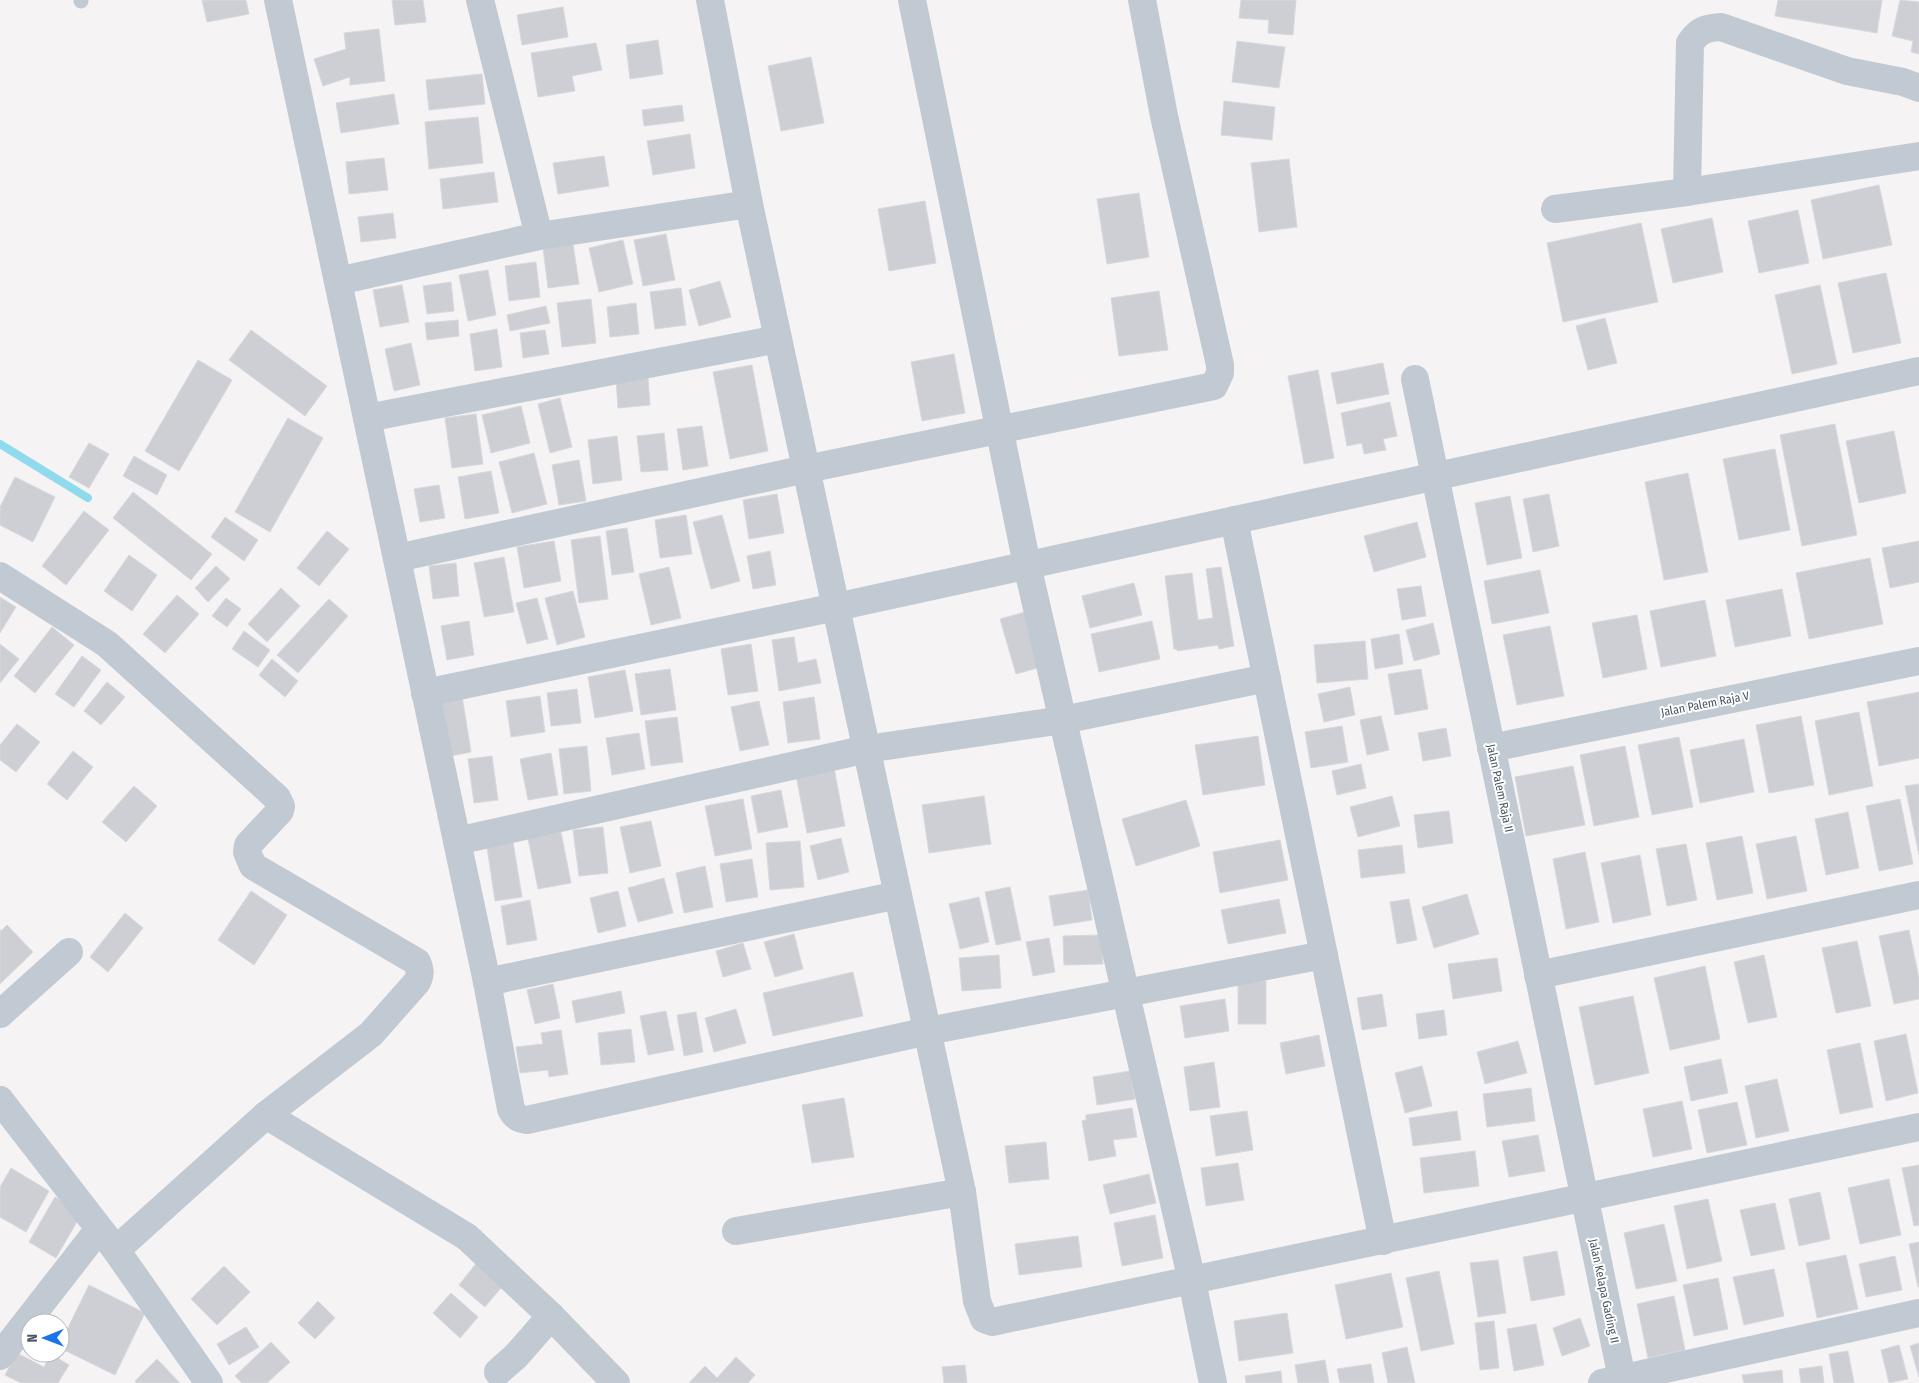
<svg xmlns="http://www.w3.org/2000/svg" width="1919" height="1383" font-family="'Fira Sans Condensed',sans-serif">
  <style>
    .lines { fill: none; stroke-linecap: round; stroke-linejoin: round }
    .stream { stroke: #90daee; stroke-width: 8 }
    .building { fill: #cdcfd5; stroke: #d7d9de }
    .service { stroke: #c1cad2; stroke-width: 15 }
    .minor { stroke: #c1cad2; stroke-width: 28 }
    .labels { text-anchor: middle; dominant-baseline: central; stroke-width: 4; stroke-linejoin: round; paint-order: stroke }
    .street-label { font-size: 12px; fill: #4a5661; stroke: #fff }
  </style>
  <rect width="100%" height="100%" fill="#f5f3f3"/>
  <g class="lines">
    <path class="stream" d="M0,444L88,498"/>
  </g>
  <g class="building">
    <path d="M202,0H246L249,14L207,22Z"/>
    <path d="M392,0H423L426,22L395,25Z"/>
    <path d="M1241,0H1296L1293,35L1268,33L1269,20L1239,18Z"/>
    <path d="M1778,0H1882L1877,33L1775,16Z"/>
    <path d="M1900,0L1919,2V54L1911,52L1913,41L1892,36Z"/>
    <path d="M563,7L568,37L522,45L517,15Z"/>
    <path d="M379,29L385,81L350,85V77L323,86L314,59L346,49L344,33Z"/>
    <path d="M658,40L663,74L630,79L626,45Z"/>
    <path d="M1237,41L1285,47L1279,88L1232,82Z"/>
    <path d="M596,43L602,70L572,76L575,91L538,97L531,53Z"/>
    <path d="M811,57L824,123L781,131L768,66Z"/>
    <path d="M482,74L485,104L429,110L426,80Z"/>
    <path d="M394,94L399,124L341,133L336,103Z"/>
    <path d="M1224,101L1275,107L1272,140L1221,135Z"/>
    <path d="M682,105L684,121L644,126L642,110Z"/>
    <path d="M478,117L483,163L429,169L425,122Z"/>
    <path d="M690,134L695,168L653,175L647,141Z"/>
    <path d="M604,156L609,186L558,194L553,163Z"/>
    <path d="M384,158L388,190L349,194L346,162Z"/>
    <path d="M1289,159L1297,227L1259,232L1251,163Z"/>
    <path d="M494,172L498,202L443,209L440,179Z"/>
    <path d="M1879,185L1892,245L1823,259L1811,200Z"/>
    <path d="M1139,193L1149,257L1107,264L1097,199Z"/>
    <path d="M925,201L936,263L889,271L878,209Z"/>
    <path d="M1798,210L1809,263L1759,273L1748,221Z"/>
    <path d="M393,213L396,238L361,242L358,217Z"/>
    <path d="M1712,218L1723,272L1673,283L1661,229Z"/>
    <path d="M1641,223L1658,302L1563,322L1547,243Z"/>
    <path d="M666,234L675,280L643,286L634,240Z"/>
    <path d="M623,240L633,284L599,292L589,248Z"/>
    <path d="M573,244L579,284L548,288L543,248Z"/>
    <path d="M536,262L540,297L509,301L505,266Z"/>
    <path d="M488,270L496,315L468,321L459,275Z"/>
    <path d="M1886,273L1901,343L1853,353L1838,283Z"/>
    <path d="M720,281L731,317L699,326L689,290Z"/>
    <path d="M451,282L454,311L427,314L423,286Z"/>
    <path d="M402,285L409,322L380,327L373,290Z"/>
    <path d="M1820,285L1837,364L1792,374L1775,295Z"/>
    <path d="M681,288L686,325L655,329L650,292Z"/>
    <path d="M1159,291L1168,350L1119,356L1111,298Z"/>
    <path d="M591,299L596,343L562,347L557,303Z"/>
    <path d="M636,303L639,334L610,337L607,307Z"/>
    <path d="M546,306L550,323L510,331L507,315Z"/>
    <path d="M1605,318L1617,363L1588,370L1576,326Z"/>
    <path d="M458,320L459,336L427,340L425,323Z"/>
    <path d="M497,329L502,367L475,371L470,334Z"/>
    <path d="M251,330L327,386L305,416L229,360Z"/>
    <path d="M545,330L549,354L523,358L520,333Z"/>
    <path d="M411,343L420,385L394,391L385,349Z"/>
    <path d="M954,354L965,413L922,421L911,362Z"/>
    <path d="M198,360L232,380L179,471L145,451Z"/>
    <path d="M1383,363L1389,394L1337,404L1331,373Z"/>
    <path d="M752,365L768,451L730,459L713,372Z"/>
    <path d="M1318,370L1334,458L1304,464L1288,376Z"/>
    <path d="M648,378L650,405L618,408L616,380Z"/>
    <path d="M560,398L572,447L550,453L538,404Z"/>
    <path d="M1390,402L1397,436L1383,439L1386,450L1364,454L1362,443L1347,446L1341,413Z"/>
    <path d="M521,406L530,443L491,453L482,415Z"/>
    <path d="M476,414L483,464L452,468L445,418Z"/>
    <path d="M288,418L323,438L270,532L235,512Z"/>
    <path d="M1835,424L1857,535L1802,546L1780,435Z"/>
    <path d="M702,426L708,466L683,470L677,429Z"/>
    <path d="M1894,431L1906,493L1859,503L1846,441Z"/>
    <path d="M664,433L668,470L641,472L637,436Z"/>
    <path d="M617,436L622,480L593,484L588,440Z"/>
    <path d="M89,443L109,454L89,488L69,477Z"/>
    <path d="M1775,449L1790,530L1739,540L1723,459Z"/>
    <path d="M534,453L547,504L512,513L499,462Z"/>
    <path d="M134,456L167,475L157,495L123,476Z"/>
    <path d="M579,460L586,501L559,505L552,465Z"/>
    <path d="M491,471L499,513L465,519L458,477Z"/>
    <path d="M1688,473L1708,572L1664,580L1645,482Z"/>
    <path d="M15,477L55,497L33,542L0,525V507Z"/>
    <path d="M439,485L445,518L420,522L414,489Z"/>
    <path d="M133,492L212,554L191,580L113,518Z"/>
    <path d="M777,494L784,533L749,539L743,500Z"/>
    <path d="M1549,494L1559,546L1533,552L1523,499Z"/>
    <path d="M1510,496L1522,558L1487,565L1475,503Z"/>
    <path d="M84,511L109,530L66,585L42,566Z"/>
    <path d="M686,515L692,554L660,558L655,520Z"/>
    <path d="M722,515L740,581L711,589L693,522Z"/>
    <path d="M225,517L258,540L244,561L211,537Z"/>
    <path d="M1417,522L1426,557L1374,572L1364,536Z"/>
    <path d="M627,528L634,572L612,575L606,531Z"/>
    <path d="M327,531L349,549L319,586L297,568Z"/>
    <path d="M600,536L608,599L579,603L571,540Z"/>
    <path d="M554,541L561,581L524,588L517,547Z"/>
    <path d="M1919,541V582L1890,588L1882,548Z"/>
    <path d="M770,551L776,585L753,589L747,556Z"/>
    <path d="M129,555L157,575L132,611L104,591Z"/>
    <path d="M504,557L514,612L484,617L474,563Z"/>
    <path d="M1870,558L1883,624L1809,639L1796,573Z"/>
    <path d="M456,563L459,596L433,599L429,566Z"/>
    <path d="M216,566L230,579L208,602L195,588Z"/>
    <path d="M669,567L681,618L651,625L639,574Z"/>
    <path d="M1221,567L1234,646L1219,649L1218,645L1177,651V649H1174L1165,576L1192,573L1198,620L1213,618L1206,569Z"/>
    <path d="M1540,570L1549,613L1492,624L1484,581Z"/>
    <path d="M1134,583L1142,615L1090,628L1082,596Z"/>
    <path d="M1421,586L1426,616L1402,620L1397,589Z"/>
    <path d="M281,588L300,606L267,642L248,624Z"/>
    <path d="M1782,589L1791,636L1735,647L1726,600Z"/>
    <path d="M573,591L585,637L557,645L545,598Z"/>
    <path d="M177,595L199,614L165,653L143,634Z"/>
    <path d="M0,597L16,607L0,633Z"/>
    <path d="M226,598L241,609L227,627L212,616Z"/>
    <path d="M537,598L548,639L527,644L516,603Z"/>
    <path d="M329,599L348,616L298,673L277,655Z"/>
    <path d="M1705,600L1716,656L1661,667L1650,611Z"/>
    <path d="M1025,612L1041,667L1016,674L1000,619Z"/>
    <path d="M1637,615L1647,669L1603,678L1592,623Z"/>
    <path d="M469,621L474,655L447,660L441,626Z"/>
    <path d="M1152,621L1160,659L1099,672L1091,634Z"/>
    <path d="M1433,623L1440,654L1414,661L1406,630Z"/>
    <path d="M1550,626L1564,696L1517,705L1503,635Z"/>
    <path d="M52,627L74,645L35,693L14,676Z"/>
    <path d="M244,631L270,650L258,667L232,649Z"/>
    <path d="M1399,634L1403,664L1375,669L1371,639Z"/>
    <path d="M794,637L798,663L816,659L821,683L779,691L772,640Z"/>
    <path d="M1365,641L1368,679L1317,683L1314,645Z"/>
    <path d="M0,644L19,659L0,683Z"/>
    <path d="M751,644L758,691L728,695L721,649Z"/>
    <path d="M82,656L101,670L74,707L55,694Z"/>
    <path d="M272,659L298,681L285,697L259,675Z"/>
    <path d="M670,669L676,710L641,715L635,674Z"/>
    <path d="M1421,669L1428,709L1395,715L1388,674Z"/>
    <path d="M625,670L633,711L595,718L588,677Z"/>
    <path d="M107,682L125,697L101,725L84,711Z"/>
    <path d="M1350,687L1355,715L1324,722L1318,694Z"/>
    <path d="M577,689L581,723L551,726L547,693Z"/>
    <path d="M1919,692V758L1879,766L1867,702Z"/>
    <path d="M462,696L471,752L446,757L436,700Z"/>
    <path d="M540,696L545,732L511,737L506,701Z"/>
    <path d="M814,697L820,739L788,743L783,702Z"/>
    <path d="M759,701L769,745L740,751L731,707Z"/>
    <path d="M1859,712L1873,786L1829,795L1815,721Z"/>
    <path d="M1381,716L1389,750L1367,755L1360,720Z"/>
    <path d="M1801,716L1814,785L1769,793L1756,725Z"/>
    <path d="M677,717L683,762L651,766L645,721Z"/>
    <path d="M17,724L40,742L16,772L0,760V745Z"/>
    <path d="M1342,726L1348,762L1311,768L1305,732Z"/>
    <path d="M1446,728L1451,756L1423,761L1418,733Z"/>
    <path d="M639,733L645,769L612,775L606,738Z"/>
    <path d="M1258,736L1265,785L1203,795L1195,745Z"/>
    <path d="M1679,737L1693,807L1652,815L1638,745Z"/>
    <path d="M1744,739L1754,792L1700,803L1690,750Z"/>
    <path d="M587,746L591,791L564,794L559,749Z"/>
    <path d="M1625,746L1639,817L1594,826L1580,755Z"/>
    <path d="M73,751L93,767L67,800L47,784Z"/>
    <path d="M551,753L558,795L528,800L520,759Z"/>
    <path d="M492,756L498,800L474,803L468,759Z"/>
    <path d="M1361,764L1366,788L1337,795L1332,771Z"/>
    <path d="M1573,766L1585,825L1526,836L1515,777Z"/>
    <path d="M834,768L845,826L807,833L796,775Z"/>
    <path d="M1919,784V855L1905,786Z"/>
    <path d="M134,786L157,806L126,842L102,822Z"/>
    <path d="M781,790L788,827L758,833L751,796Z"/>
    <path d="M984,796L991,844L929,853L922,805Z"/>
    <path d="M1392,796L1400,826L1358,837L1350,807Z"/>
    <path d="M743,799L752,849L715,856L705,806Z"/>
    <path d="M1900,799L1913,864L1879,871L1866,806Z"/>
    <path d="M1186,800L1200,846L1136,866L1122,819Z"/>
    <path d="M1449,811L1453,843L1418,848L1414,815Z"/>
    <path d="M1848,812L1859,868L1826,875L1815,819Z"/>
    <path d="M651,821L661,866L630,873L620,827Z"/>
    <path d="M603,827L608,873L579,876L573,830Z"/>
    <path d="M561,832L571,883L538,889L528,838Z"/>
    <path d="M1742,836L1753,893L1717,900L1706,843Z"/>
    <path d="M1796,836L1807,891L1767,899L1756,844Z"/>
    <path d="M841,838L849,872L818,880L810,846Z"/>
    <path d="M1280,840L1288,880L1220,893L1213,852Z"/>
    <path d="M800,841L804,887L770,890L766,843Z"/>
    <path d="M513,842L522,897L495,901L487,847Z"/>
    <path d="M1686,844L1697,900L1667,906L1656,849Z"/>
    <path d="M1402,845L1405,873L1361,878L1358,850Z"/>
    <path d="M1585,852L1599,922L1566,929L1553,859Z"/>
    <path d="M1640,855L1651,915L1613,923L1601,863Z"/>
    <path d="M752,859L758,897L726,902L720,864Z"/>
    <path d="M705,866L713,907L684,913L676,873Z"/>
    <path d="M664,878L673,913L638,922L628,888Z"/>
    <path d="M1010,887L1021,940L996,945L985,892Z"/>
    <path d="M1088,890L1092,920L1054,926L1049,896Z"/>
    <path d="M251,891L287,915L254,965L218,940Z"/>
    <path d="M618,891L626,926L598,933L590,898Z"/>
    <path d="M1467,894L1479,934L1434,948L1422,907Z"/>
    <path d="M979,897L989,942L960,949L949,904Z"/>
    <path d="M1279,899L1286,933L1228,944L1221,910Z"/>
    <path d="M1409,899L1417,940L1397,944L1390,902Z"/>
    <path d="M530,900L537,940L507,945L501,906Z"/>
    <path d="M125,913L143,928L108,972L90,957Z"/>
    <path d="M7,925L33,952L0,984V929L1,931Z"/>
    <path d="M1909,930L1919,978V999L1894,1004L1879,936Z"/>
    <path d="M794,934L803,969L775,977L764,942Z"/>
    <path d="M1102,935L1103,964L1064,965L1063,936Z"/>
    <path d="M1049,938L1055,972L1033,976L1026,942Z"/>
    <path d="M1857,941L1871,1006L1836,1013L1822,948Z"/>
    <path d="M743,943L751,969L723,977L716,951Z"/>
    <path d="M999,955L1001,988L962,991L959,958Z"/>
    <path d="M1764,955L1777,1017L1748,1023L1734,962Z"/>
    <path d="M1497,958L1502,991L1453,999L1448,964Z"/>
    <path d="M1705,966L1720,1039L1670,1050L1654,978Z"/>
    <path d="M853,972L863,1016L773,1036L763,993Z"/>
    <rect x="1238" y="981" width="28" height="43"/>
    <path d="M553,984L560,1018L535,1024L527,990Z"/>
    <path d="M621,991L625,1013L576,1023L572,1001Z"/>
    <path d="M1382,994L1387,1026L1362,1030L1357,998Z"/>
    <path d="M1633,996L1649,1073L1595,1085L1579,1007Z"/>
    <path d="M1225,999L1229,1031L1185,1038L1180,1006Z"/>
    <path d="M736,1009L746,1043L714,1052L705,1018Z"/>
    <path d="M1444,1010L1447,1035L1419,1039L1416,1014Z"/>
    <path d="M666,1011L674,1050L648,1055L640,1016Z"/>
    <path d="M696,1012L703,1052L684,1056L677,1015Z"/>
    <path d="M631,1029L635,1062L601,1065L598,1033Z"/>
    <path d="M561,1030L568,1074L549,1077L548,1070L520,1073L516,1047L543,1044L541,1033Z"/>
    <path d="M1906,1034L1918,1093L1886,1101L1874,1041Z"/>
    <path d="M1319,1035L1325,1066L1286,1074L1280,1043Z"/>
    <path d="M1518,1041L1527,1073L1485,1084L1477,1052Z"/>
    <path d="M1860,1043L1873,1107L1840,1114L1827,1050Z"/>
    <path d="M1721,1059L1728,1093L1691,1101L1684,1067Z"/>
    <path d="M1214,1062L1220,1107L1190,1111L1184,1067Z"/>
    <path d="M1422,1066L1432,1106L1405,1113L1395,1073Z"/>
    <path d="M1130,1071L1135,1099L1097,1105L1093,1077Z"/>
    <path d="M1777,1079L1789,1131L1756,1138L1745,1086Z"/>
    <path d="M1531,1088L1535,1121L1487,1127L1483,1094Z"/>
    <path d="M844,1098L854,1157L812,1163L802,1105Z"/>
    <path d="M1682,1101L1692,1149L1653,1157L1643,1109Z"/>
    <path d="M1737,1102L1747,1145L1707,1153L1698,1110Z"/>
    <path d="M1132,1108L1137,1137L1113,1140L1116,1156L1089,1161L1082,1121L1086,1120V1115Z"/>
    <path d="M1247,1111L1253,1150L1216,1156L1210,1116Z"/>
    <path d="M1457,1111L1461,1140L1413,1146L1409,1118Z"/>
    <path d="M1538,1135L1545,1171L1509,1177L1502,1141Z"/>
    <path d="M1046,1142L1049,1179L1009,1183L1005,1146Z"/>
    <path d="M1475,1151L1479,1186L1424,1193L1420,1158Z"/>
    <path d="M1238,1163L1244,1200L1206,1206L1201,1168Z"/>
    <path d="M1919,1165V1225L1914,1226L1902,1168Z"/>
    <path d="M11,1168L49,1191L26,1232L0,1217V1187Z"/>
    <path d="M1149,1174L1156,1203L1110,1214L1103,1185Z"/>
    <path d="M1889,1179L1901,1235L1860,1244L1848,1188Z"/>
    <path d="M1820,1192L1830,1239L1799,1246L1789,1199Z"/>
    <path d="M55,1197L82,1213L56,1258L29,1242Z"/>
    <path d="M1708,1199L1722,1261L1687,1269L1674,1206Z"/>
    <path d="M1775,1203L1785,1249L1751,1256L1740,1210Z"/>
    <path d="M1155,1215L1163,1258L1122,1266L1114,1223Z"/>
    <path d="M1664,1224L1677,1281L1636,1289L1624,1233Z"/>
    <path d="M1078,1236L1082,1267L1019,1275L1015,1244Z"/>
    <path d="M1919,1242V1287H1918L1909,1244Z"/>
    <path d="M1557,1251L1565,1295L1531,1301L1523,1257Z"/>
    <path d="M1846,1255L1858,1309L1817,1318L1806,1263Z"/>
    <path d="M1895,1256L1902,1290L1866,1297L1859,1264Z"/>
    <path d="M1498,1260L1506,1313L1478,1317L1470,1263Z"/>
    <path d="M478,1261L505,1283L485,1307L459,1285Z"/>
    <path d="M224,1266L250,1292L217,1325L191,1299Z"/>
    <path d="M1774,1269L1784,1316L1744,1325L1733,1277Z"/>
    <path d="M1439,1271L1454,1344L1421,1351L1406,1278Z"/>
    <path d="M1391,1273L1403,1327L1346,1339L1335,1285Z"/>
    <path d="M1718,1278L1728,1329L1694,1336L1683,1285Z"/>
    <path d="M89,1285L145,1313L115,1375L60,1348V1344Z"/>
    <path d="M451,1293L478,1317L460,1338L433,1313Z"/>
    <path d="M1674,1296L1685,1350L1648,1358L1637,1304Z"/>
    <path d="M318,1301L335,1318L315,1339L298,1323Z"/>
    <path d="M1287,1313L1293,1353L1239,1361L1234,1321Z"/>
    <path d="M1580,1318L1590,1346L1562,1356L1553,1328Z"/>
    <path d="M1494,1321L1499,1368L1480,1370L1475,1323Z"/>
    <path d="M1536,1324L1544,1365L1514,1371L1507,1329Z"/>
    <path d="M246,1327L259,1347L229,1365L217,1344Z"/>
    <path d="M271,1342L290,1362L267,1383H242L235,1376Z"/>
    <path d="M1919,1343V1377L1910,1346Z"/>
    <path d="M1899,1345L1908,1379L1889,1383L1881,1350Z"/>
    <path d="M1407,1347L1415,1383H1388L1382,1353Z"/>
    <path d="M1848,1351L1854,1383H1834L1829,1354Z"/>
    <path d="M17,1353L44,1367L51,1354L69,1365L58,1383H21L5,1375Z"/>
    <path d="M736,1357L755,1375L748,1383H689L705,1366L717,1378Z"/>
    <path d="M157,1359L180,1383H137L135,1381Z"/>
    <path d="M1325,1360L1329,1383H1298L1295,1365Z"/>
    <path d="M1371,1364L1374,1383H1340L1337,1369Z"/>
    <path d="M965,1365L967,1383H944L942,1367Z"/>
    <path d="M1822,1366L1824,1383H1801L1799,1369Z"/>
    <path d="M1782,1370L1783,1383H1744L1742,1375Z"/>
    <path d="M1281,1371L1282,1383H1246L1245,1376Z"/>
  </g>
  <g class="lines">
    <path class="service" d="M81,0V1"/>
    <g class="minor">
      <path d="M278,0L487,982L511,1109C515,1117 519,1119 527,1120L928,1031L1324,955"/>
      <path d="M480,0L539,236"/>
      <path d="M710,0L749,204L962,1192L977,1301L984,1319L992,1322L1919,1127"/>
      <path d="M912,0L1027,565L1192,1281L1213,1383"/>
      <path d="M1687,192L1690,43C1699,30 1706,28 1721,27L1847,71L1903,82L1919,88"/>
      <path d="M1555,209L1687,192L1919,156"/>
      <path d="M338,281L539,236L749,204"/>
      <path d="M1415,379L1623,1383"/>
      <path d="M367,418L778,339"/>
      <path d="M1234,520L1383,1241"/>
      <path d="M397,558L806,469L1214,386L1220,373V365L1164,116L1142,0"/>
      <path d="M0,576L107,644L277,798L281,806L280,811L248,845L247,852L253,866L417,962C420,969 421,974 417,982L371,1034L266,1115L116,1250"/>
      <path d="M425,693L836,607L1919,371"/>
      <path d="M1491,748L1919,661"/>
      <path d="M457,841L867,749L1063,720L1267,678"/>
      <path d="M1538,975L1919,895"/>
      <path d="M487,982L898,895"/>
      <path d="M0,1014L69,952"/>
      <path d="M0,1100L116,1250L209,1383"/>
      <path d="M266,1115L467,1237L551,1316"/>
      <path d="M736,1231L962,1192"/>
      <path d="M0,1356L99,1229"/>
      <path d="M498,1372L516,1356L551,1316L616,1383"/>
      <path d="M1602,1383L1919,1313"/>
    </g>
  </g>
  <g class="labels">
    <g class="street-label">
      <text transform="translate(1705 704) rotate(-11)">Jalan Palem Raja V</text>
      <text transform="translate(1500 788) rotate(78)">Jalan Palem Raja II</text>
      <text transform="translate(1604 1291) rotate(78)">Jalan Kelapa Gading II</text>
    </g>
  </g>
  <g transform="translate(45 1338) rotate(269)"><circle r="24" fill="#ffffff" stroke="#b7bbc0"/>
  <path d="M0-4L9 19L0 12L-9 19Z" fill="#1a73e8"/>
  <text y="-8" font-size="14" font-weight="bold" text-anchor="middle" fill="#4a5661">N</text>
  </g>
</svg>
